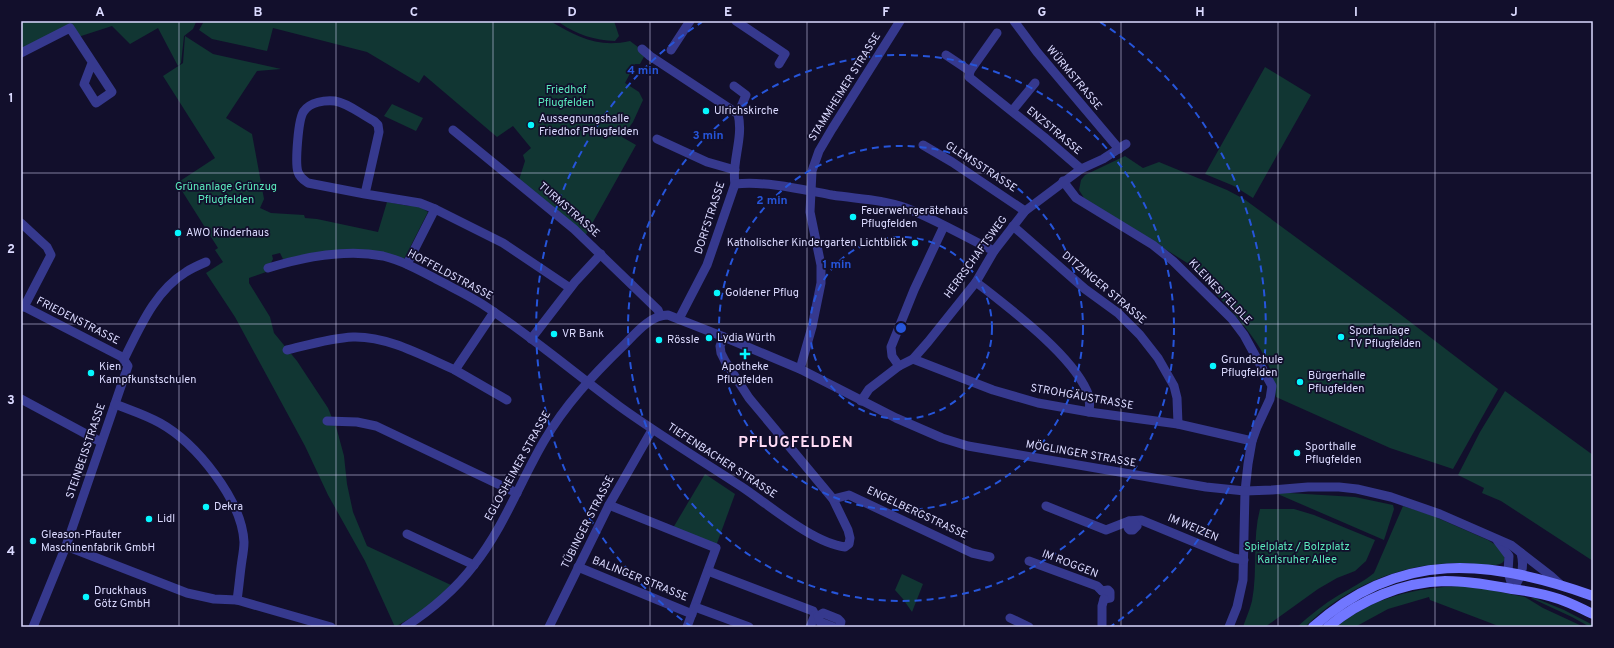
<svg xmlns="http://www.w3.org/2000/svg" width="1614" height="648" font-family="Overpass,sans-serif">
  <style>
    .green { fill: #113633 }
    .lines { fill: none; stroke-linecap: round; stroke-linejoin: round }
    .street { stroke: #36398e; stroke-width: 9 }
    .secondary { stroke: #7177ff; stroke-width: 10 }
    .grid { fill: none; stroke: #dbdaff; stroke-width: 1; stroke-opacity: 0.55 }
    .ring { fill: none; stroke: #2655da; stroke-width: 2; stroke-dasharray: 7 5 }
    .poi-dot { fill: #06f7ff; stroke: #120f2c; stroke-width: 1.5 }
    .labels { text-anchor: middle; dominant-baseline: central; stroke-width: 3.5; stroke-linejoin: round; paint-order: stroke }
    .street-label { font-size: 11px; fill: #dbdaff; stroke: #120f2c }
    .park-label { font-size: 11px; fill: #5beabd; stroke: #120f2c }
    .poi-label { font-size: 11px; fill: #dbdaff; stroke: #120f2c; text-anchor: start }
    .district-label { font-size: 15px; font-weight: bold; letter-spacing: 1px; fill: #ffdcf5; stroke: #120f2c }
    .centre { fill: #2655da; stroke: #120f2c; stroke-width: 2 }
    .ring-label { font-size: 12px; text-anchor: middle; font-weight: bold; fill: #2655da; stroke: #120f2c; stroke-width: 3.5; stroke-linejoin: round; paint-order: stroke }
    .neatline { fill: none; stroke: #dbdaff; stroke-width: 1.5 }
    .grid-label { font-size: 13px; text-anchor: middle; font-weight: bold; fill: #dbdaff }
  </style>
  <rect width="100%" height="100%" fill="#120f2c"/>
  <g class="green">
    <path d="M21,21H194L196,22L193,29L184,36L181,63L178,66L158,28L130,44L112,26L78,37L71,27L21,51Z"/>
    <path d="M204,21H550C577,37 598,48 630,41L646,53L640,64H635L625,83L639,92L643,100L633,122L622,137L636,145L584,238L518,183L525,161L523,155L531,148L513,126L497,137L424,75L419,83L367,52L273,28L267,51L212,39L199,30Z"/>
    <path d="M562,21H614L619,36L615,41C594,40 578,35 560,23Z"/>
    <path d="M185,36L213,54L281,69L257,71L226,118L252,134L264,199L260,208L271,213L304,215L305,218L317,219L378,232L387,202L409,206L417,205L428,212L404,259L374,252L283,259L280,253L272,255L273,259L266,272L249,278V283L270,317L274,333L297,361L328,408L337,430L344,456L347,484L353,512L367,546L451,585L429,607L395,627L365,561L328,495L305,446L235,317L206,273L223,262L215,250L218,248L177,183L215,158L163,76L183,63Z"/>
    <path d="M1265,67L1311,95L1253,198L1234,186L1205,174Z"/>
    <path d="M392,104L423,118L416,131L384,116Z"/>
    <path d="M1125,156L1143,168L1159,162L1227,190L1244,199L1392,308L1498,389L1453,469L1390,448L1276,397C1274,388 1273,378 1270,369C1258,334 1216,295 1191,268L1192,266L1084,198L1079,190L1081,180L1085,175Z"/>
    <path d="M1505,391L1593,455V561L1501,501L1482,493L1484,488L1458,475L1480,432Z"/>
    <path d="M705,474L735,494L716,546L673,528Z"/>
    <path d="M1273,492L1355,497L1393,505L1394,509L1384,540Z"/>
    <path d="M1403,506L1431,515L1488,540L1502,549L1505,559C1503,563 1501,564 1496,565C1483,565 1470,563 1456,563C1399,564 1345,587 1305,627H1297C1310,615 1324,604 1339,595C1351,588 1363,582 1374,573Z"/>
    <path d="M1260,509H1294L1314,515L1375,540L1366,561L1355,571L1337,578L1318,589L1265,627H1243C1246,618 1250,609 1252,601C1258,570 1252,539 1260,509Z"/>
    <path d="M902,574L923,584L912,612L903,599L895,590Z"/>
    <path d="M1461,586L1485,589L1525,597L1543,608L1584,627H1501L1430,600L1429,597L1388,609L1355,627H1336C1374,597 1414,588 1461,586Z"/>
    <path d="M1531,598H1535L1564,610L1593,625V627H1590L1572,617Z"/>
  </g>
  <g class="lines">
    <g class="street">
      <path d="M736,21L785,54L779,64"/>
      <path d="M1014,21L1037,52L1119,149"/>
      <path d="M642,49L650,56L738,114C744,138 731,163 735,184L707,265L679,319"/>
      <path d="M671,50L690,21"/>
      <path d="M21,53L70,28L112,92L96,103L84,84L92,63"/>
      <path d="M946,55L970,71L969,77L1044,137L1081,169"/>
      <path d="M970,71L997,33"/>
      <path d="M734,86L746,95L738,114"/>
      <path d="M1012,111L1035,83"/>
      <path d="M453,130L574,229L658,310L660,315"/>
      <path d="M657,139L707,162L735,170"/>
      <path d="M923,145L952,162L1025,211"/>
      <path d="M1063,181L1076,198L1153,245L1173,261L1232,319L1244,335L1272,386L1270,399L1257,427L1252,441L1248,464L1245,491L1243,580L1237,607L1229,627"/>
      <path d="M735,184C767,181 800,189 832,195C857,199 882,199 906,208C937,220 965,237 994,251"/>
      <path d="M365,194L308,183C304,180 300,178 298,172C295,164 298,118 304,111C310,102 325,100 335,101C348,103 362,115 374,121L378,125L379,132L365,194L420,203L435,209L503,243L570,288"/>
      <path d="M21,223L47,247L51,255L24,307"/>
      <path d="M1013,226L1085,289L1118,313L1140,335L1158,358L1174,386L1177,398L1178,424"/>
      <path d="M407,264L435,209"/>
      <path d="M268,268C304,257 346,249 383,256C403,261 421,271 438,280C453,288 468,295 482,304C530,335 573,372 619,406C659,435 701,460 742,487C769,505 813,543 845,547L849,544L850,538L848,530L833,499L749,398L725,361L721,353L720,346L724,337"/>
      <path d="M976,282C1009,308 1070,353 1087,391C1090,398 1090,405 1089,412"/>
      <path d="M21,305L122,357L128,366L66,546L33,627"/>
      <path d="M531,339L575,282L601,254"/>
      <path d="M287,350C308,345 331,338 353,337C388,336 423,356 455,370L494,312"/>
      <path d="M124,359C140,327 155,291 186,272C192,268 199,265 206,262"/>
      <path d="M913,359L993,390L1038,403L1089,412L1178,424L1252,441"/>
      <path d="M899,366L892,356L891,347L914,290L944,226"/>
      <path d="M800,369L812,327L821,283V265L810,212L812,171L819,151L832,129L900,21"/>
      <path d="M455,370L507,400"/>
      <path d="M21,399L101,442"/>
      <path d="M861,401L869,389L899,366L913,359L928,342L976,282L994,251L1025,211L1081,169L1103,159L1126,144"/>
      <path d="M115,404C130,410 146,415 160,423C196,443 242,500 244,542C244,548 243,554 242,560C240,573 239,587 237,600"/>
      <path d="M327,421L357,422L376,426L517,493"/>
      <path d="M833,499L849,495L972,553L990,557"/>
      <path d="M609,505L716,548L687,627"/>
      <path d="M1046,506L1106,530L1129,521L1141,520L1233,558L1244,560"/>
      <path d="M1129,521L1128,528L1130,530H1133L1137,526L1133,521"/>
      <path d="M407,534L474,565"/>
      <path d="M1497,540L1509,556L1508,572L1513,589"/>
      <path d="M66,546L187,593L214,599L237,600L331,627"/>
      <path d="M1029,561L1097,586L1102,591"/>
      <path d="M578,567L692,614"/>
      <path d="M708,571L813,611L815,615L818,616"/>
      <path d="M1513,589C1521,577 1525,568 1521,553"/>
      <path d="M1102,591L1108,590L1110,592V598L1104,599"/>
      <path d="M695,607L749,627"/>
      <path d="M1010,618L1029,627"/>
      <path d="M405,627C431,610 455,590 474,565C504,527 520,482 544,441C565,405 593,375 623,346C635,334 650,315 668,315L724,337L800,369L896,418L942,438L968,446L1206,487L1245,491L1272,490L1308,487H1339L1357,489L1391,497L1440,514L1511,545L1551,576L1561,585"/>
      <path d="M549,627L609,505L652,430"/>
      <path d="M810,627L815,615"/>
      <path d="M833,627L820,622L818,616L823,613L838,619L841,622L839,627"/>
      <path d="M1102,627V606L1104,599"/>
    </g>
    <g class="secondary">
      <path d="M1313,627C1400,549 1490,559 1593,596"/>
      <path d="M1328,627C1360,600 1403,582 1445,581C1468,581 1490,585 1512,589C1528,591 1544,594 1559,599C1571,603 1582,609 1593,614"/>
    </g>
  </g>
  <path class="grid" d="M179,21V627M336,21V627M493,21V627M650,21V627M807,21V627M964,21V627M1121,21V627M1278,21V627M1435,21V627M21,173H1593M21,324H1593M21,475H1593"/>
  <g class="ring">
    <circle cx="901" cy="328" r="91"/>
    <circle cx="901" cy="328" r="182"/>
    <circle cx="901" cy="328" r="273"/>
    <path d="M692 627A365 365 0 0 1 702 22M1100 22A365 365 0 0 1 1110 627"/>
  </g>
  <g class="poi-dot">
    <circle cx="706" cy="111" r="4"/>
    <circle cx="531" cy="125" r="4"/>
    <circle cx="853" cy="217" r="4"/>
    <circle cx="178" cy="233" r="4"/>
    <circle cx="915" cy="243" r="4"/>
    <circle cx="717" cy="293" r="4"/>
    <circle cx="554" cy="334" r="4"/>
    <circle cx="1341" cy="337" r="4"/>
    <circle cx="709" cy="338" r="4"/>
    <circle cx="659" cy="340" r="4"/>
    <path d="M743 348h4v4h4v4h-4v4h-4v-4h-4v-4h4z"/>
    <circle cx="1213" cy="366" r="4"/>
    <circle cx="91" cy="373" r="4"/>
    <circle cx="1300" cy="382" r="4"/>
    <circle cx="1297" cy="453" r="4"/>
    <circle cx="206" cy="507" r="4"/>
    <circle cx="149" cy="519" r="4"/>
    <circle cx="33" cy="541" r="4"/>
    <circle cx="86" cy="597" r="4"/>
  </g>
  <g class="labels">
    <g class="street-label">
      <text transform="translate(1074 78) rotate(50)">WÜRMSTRASSE</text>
      <text transform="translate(845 87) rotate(-58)">STAMMHEIMER STRASSE</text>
      <text transform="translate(1054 131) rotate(40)">ENZSTRASSE</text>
      <text transform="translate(981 167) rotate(33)">GLEMSSTRASSE</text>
      <text transform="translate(569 210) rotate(41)">TURMSTRASSE</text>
      <text transform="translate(710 218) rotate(-72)">DORFSTRASSE</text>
      <text transform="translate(976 257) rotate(-54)">HERRSCHAFTSWEG</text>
      <text transform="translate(450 275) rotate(28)">HOFFELDSTRASSE</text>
      <text transform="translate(1104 288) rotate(40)">DITZINGER STRASSE</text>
      <text transform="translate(1220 292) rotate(46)">KLEINES FELDLE</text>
      <text transform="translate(78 321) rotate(27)">FRIEDENSTRASSE</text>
      <text transform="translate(1082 397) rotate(10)">STROHGÄUSTRASSE</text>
      <text transform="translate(86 451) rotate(-71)">STEINBEISSTRASSE</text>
      <text transform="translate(1081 454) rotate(10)">MÖGLINGER STRASSE</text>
      <text transform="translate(722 461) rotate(33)">TIEFENBACHER STRASSE</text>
      <text transform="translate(518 466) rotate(-61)">EGLOSHEIMER STRASSE</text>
      <text transform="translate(917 513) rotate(25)">ENGELBERGSTRASSE</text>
      <text transform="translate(588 522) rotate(-63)">TÜBINGER STRASSE</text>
      <text transform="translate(1193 528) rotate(23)">IM WEIZEN</text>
      <text transform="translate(1070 564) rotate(21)">IM ROGGEN</text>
      <text transform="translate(640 579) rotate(22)">BALINGER STRASSE</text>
    </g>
    <g class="park-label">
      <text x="566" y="90">Friedhof<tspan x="566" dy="13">Pflugfelden</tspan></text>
      <text x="226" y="187">Grünanlage Grünzug<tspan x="226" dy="13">Pflugfelden</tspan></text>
      <text x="1297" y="547">Spielplatz / Bolzplatz<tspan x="1297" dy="13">Karlsruher Allee</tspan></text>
    </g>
    <g class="poi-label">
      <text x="714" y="111">Ulrichskirche</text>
      <text x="539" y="119">Aussegnungshalle<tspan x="539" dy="13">Friedhof Pflugfelden</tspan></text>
      <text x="861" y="211">Feuerwehrgerätehaus<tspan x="861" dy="13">Pflugfelden</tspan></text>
      <text x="186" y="233">AWO Kinderhaus</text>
      <text x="907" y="243" text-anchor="end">Katholischer Kindergarten Lichtblick</text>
      <text x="725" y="293">Goldener Pflug</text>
      <text x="1349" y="331">Sportanlage<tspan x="1349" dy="13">TV Pflugfelden</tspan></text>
      <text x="562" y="334">VR Bank</text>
      <text x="717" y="338">Lydia Würth</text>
      <text x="667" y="340">Rössle</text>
      <text x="1221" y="360">Grundschule<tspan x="1221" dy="13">Pflugfelden</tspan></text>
      <text x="99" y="367">Kien<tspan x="99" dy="13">Kampfkunstschulen</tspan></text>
      <text x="745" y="367" text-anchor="middle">Apotheke<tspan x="745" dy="13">Pflugfelden</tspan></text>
      <text x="1308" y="376">Bürgerhalle<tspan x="1308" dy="13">Pflugfelden</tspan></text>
      <text x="1305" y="447">Sporthalle<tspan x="1305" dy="13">Pflugfelden</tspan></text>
      <text x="214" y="507">Dekra</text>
      <text x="157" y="519">Lidl</text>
      <text x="41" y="535">Gleason-Pfauter<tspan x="41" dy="13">Maschinenfabrik GmbH</tspan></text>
      <text x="94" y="591">Druckhaus<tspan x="94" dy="13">Götz GmbH</tspan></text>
    </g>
    <g class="district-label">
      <text x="796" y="443">PFLUGFELDEN</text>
    </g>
  </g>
  <circle cx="901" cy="328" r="6" class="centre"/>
  <g class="ring-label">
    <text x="643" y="74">4 min</text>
    <text x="708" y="139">3 min</text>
    <text x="772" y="204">2 min</text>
    <text x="837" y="268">1 min</text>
  </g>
  <rect width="1614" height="648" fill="none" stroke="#120f2c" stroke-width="44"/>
  <rect x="22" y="22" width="1570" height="604" class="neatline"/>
  <g class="grid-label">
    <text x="100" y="16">A</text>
    <text x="258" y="16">B</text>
    <text x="414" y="16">C</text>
    <text x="572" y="16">D</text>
    <text x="728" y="16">E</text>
    <text x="886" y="16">F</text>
    <text x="1042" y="16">G</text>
    <text x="1200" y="16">H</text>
    <text x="1356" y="16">I</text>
    <text x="1514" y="16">J</text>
    <text x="11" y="102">1</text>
    <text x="11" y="253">2</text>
    <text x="11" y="404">3</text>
    <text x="11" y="555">4</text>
  </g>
</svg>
